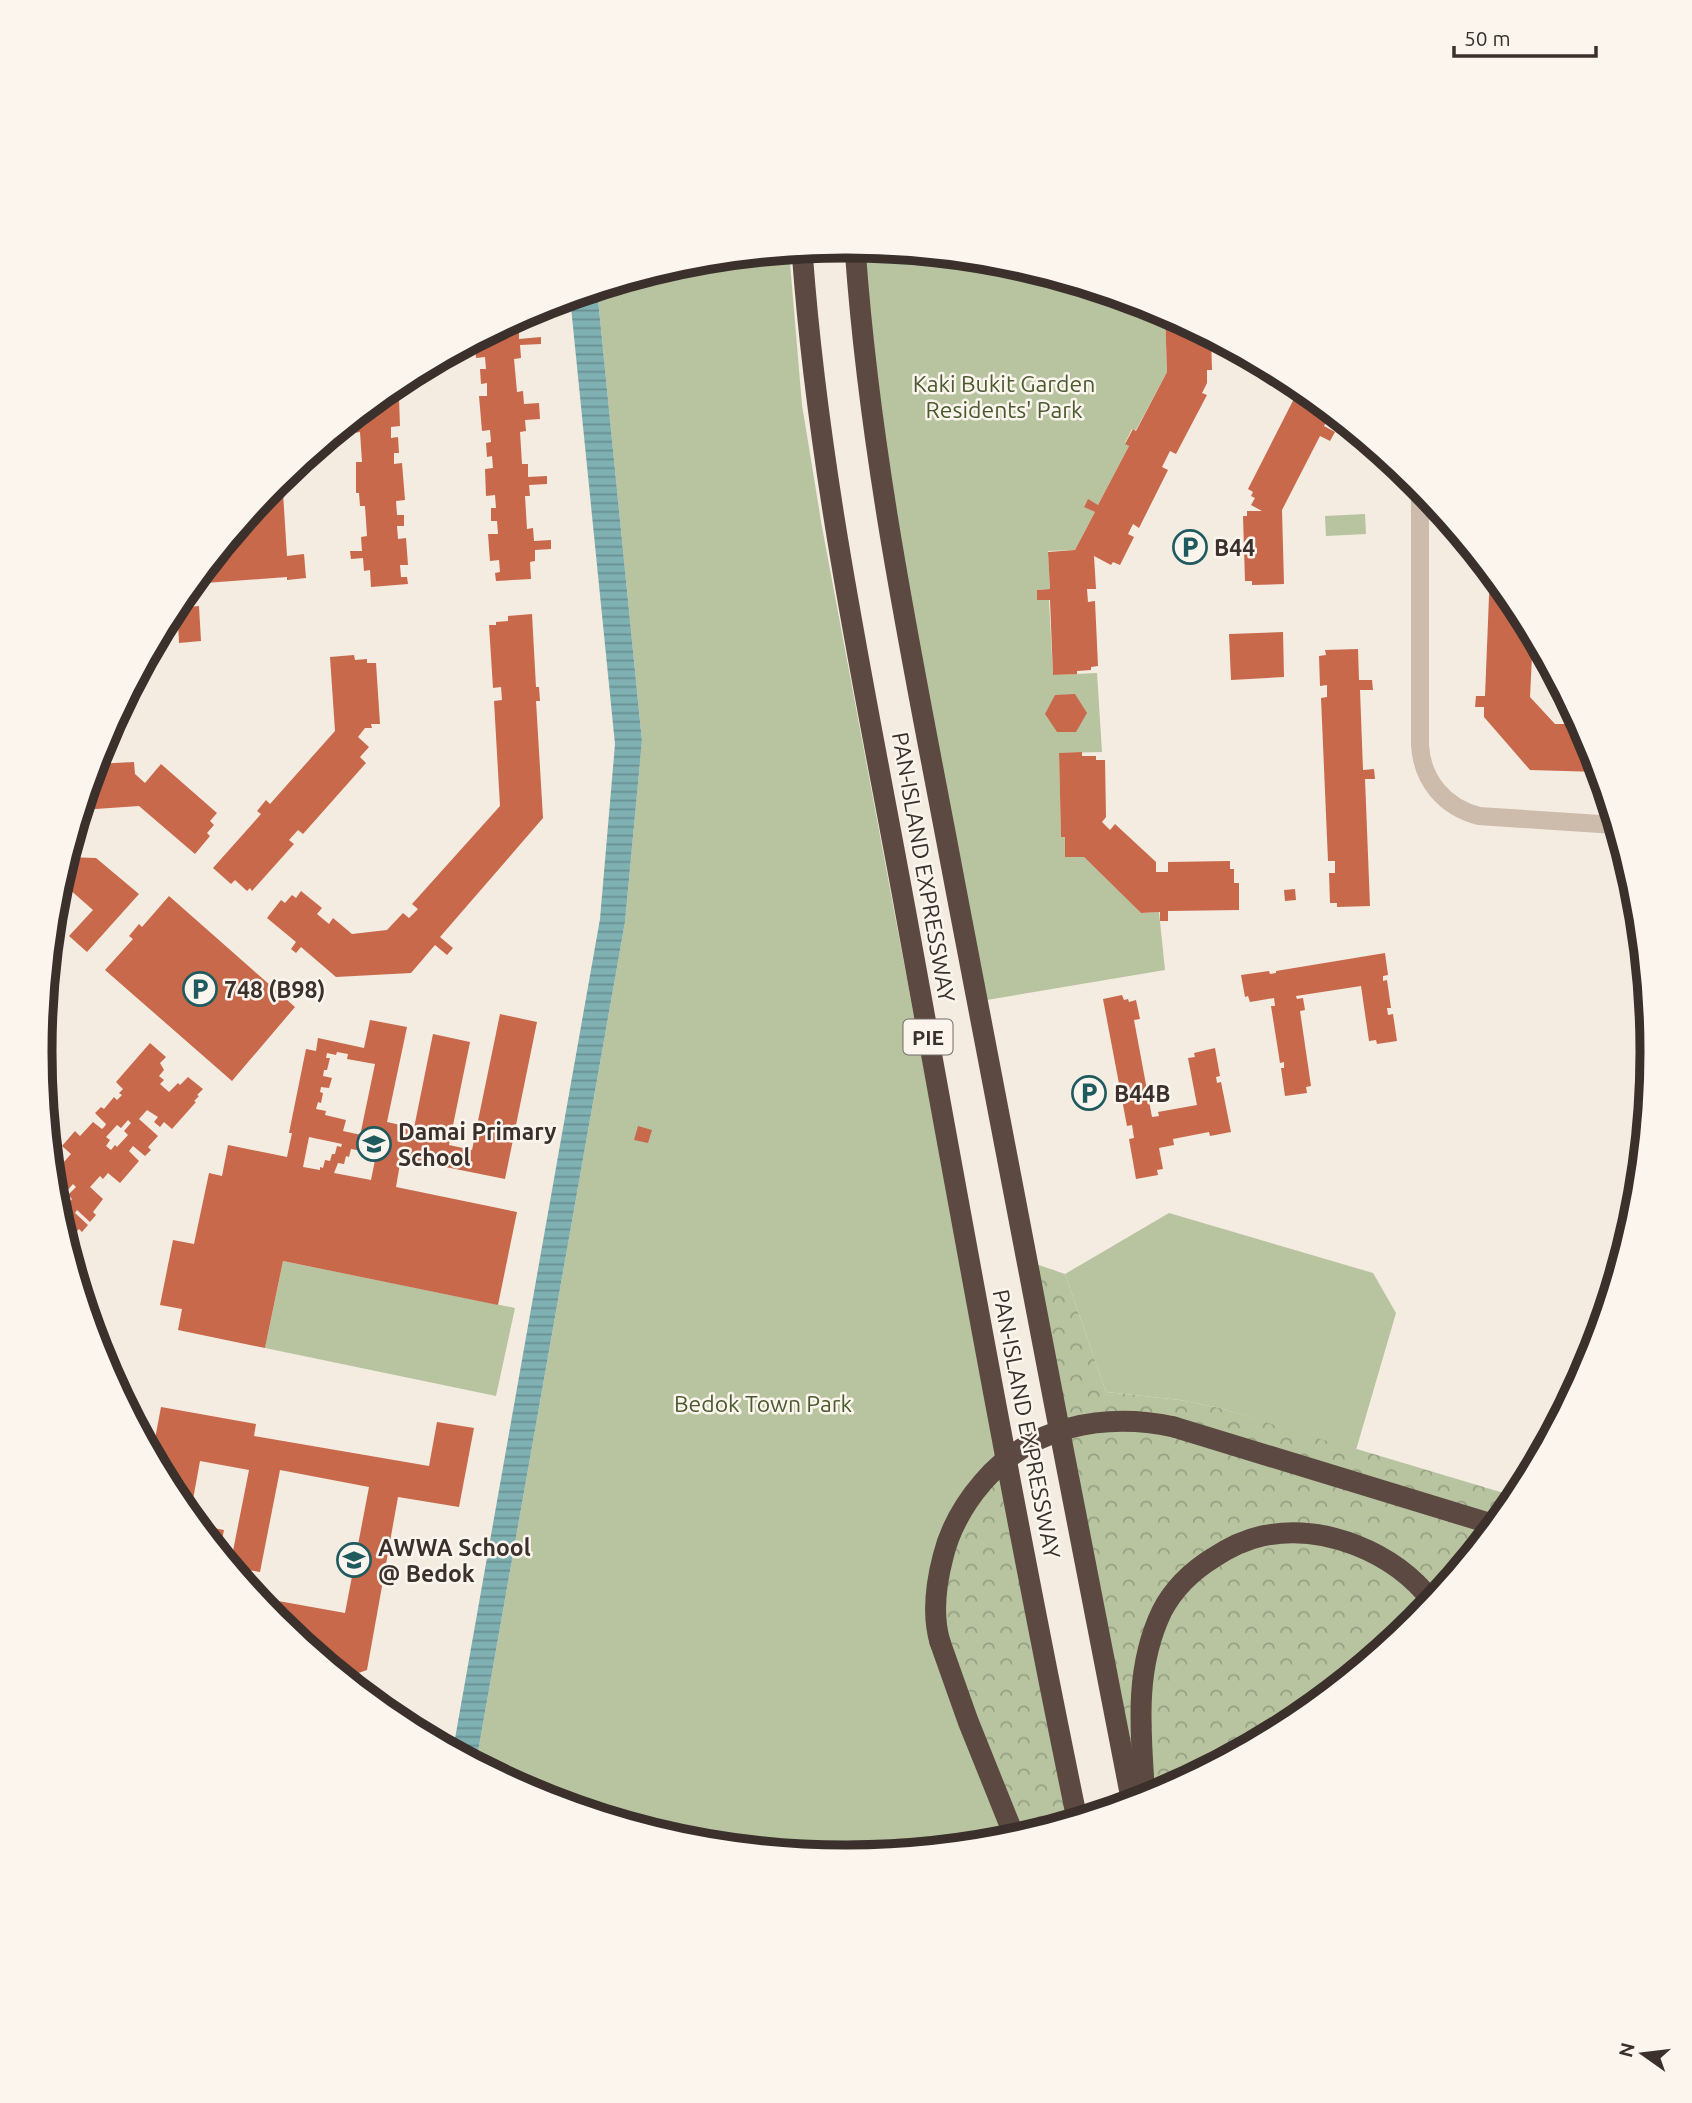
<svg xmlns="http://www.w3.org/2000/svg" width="1692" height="2103" font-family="Ubuntu,sans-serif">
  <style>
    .forest { fill: url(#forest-crowns) }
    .park { fill: #b8c4a0 }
    .water { fill: url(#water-rules) }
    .building { fill: #c8694b; fill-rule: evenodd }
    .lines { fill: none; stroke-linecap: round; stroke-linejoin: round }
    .minor { stroke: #cdbbac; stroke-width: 18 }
    .highway { stroke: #5c4a42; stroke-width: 21 }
    .highway-bridge { stroke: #5c4a42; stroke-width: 21 }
    .labels { text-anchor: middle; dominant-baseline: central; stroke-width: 5; stroke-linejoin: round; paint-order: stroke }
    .shield { fill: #fbf5ee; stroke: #756b66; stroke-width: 2 }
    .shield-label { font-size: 21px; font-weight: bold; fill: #3b302b }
    .park-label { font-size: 23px; fill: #4a5a2e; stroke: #fbf5ee }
    .poi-label { font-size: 23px; font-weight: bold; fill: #3b302b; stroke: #fbf5ee; text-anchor: start }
    .street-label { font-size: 23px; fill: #3b302b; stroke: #fbf5ee }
    .rim { fill: none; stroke: #3b302b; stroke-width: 9 }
  </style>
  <defs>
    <pattern id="forest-crowns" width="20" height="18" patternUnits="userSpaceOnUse" patternTransform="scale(1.75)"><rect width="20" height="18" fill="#b8c4a0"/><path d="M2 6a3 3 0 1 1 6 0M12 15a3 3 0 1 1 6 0" fill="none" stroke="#97a083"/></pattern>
    <pattern id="water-rules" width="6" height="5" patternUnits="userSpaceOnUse" patternTransform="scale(1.75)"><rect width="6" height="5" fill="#7fb0b2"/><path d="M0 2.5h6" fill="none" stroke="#699091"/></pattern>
  </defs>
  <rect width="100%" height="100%" fill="#f4ebe1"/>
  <g class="forest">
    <path d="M1027,1261L1065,1274L1106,1392L1180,1400L1220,1408L1517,1497L1415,1622L1293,1722L1154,1796L1132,1803Z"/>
    <path d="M1008,1463L1077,1819L1015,1838L939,1637L944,1553Z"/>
  </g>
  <g class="park">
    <path d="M861,247L1004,261L1155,307L1165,313L1167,372L1136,430L1132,429L1125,443L1129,446L1098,505L1088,500L1084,506L1095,512L1075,550L1048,551L1050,589L1037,590L1038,600H1049L1053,675L1097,673L1102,752L1059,753L1061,837H1065V857H1084L1141,913L1159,912L1165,970L981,1001L899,544Z"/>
    <path d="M789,251L802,405L822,527L997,1458L929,1603L1007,1841L846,1857L688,1842L537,1796L476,1763L625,922L642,741L597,289L689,261Z"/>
    <path d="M1365,514L1366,534L1326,536L1325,516Z"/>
    <path d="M1169,1213L1373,1273L1396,1313L1356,1450L1220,1408L1180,1400L1106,1392L1065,1274Z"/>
    <path d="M283,1261L515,1308L496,1396L265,1348Z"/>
  </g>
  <path class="water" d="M597,289L642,741L625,922L476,1763L453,1750L600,919L615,744L570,297Z"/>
  <g class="building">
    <path d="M1165,313L1211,338L1212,370H1207V383L1202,393L1207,395L1176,454L1170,451L1162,467L1168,470L1139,528L1133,524L1128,534L1134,537L1120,565L1113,562L1111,565L1094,556L1096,589H1087L1088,602L1095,601L1098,666L1091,667V670L1077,671V674L1053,675L1050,600H1037V590L1050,589L1048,552L1075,550L1095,512L1084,507L1088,499L1098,505L1129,446L1125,444L1133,429L1136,431L1167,372Z"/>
    <path d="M512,321L513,326L519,325V339L541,337V344L520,345L521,358L514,359L517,392L523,391L524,404L539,403L540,419L525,420L526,431L520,432L522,464H528V477L547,476V484L529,485L530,496H525L527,529L533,528L534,541L551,540V549L535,550V561L530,562L531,579L496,581L495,573L500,572L499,560L490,561L488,534H498L497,521H491V508H496L495,495L486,496L485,469L493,468L492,456L487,457L486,443L491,442L490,430L482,431L479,396H487V383L481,384L480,369H486L485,357L476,358L475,340Z"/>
    <path d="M1300,387L1331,412L1324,426L1335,432L1330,441L1320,436L1282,510L1284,584L1252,585V581H1245L1243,516H1247V511H1262L1251,505L1255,498L1251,496L1253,492L1248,489Z"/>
    <path d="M388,390L389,399H399L400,426L391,427V438L398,437L399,453H394V464L402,463L405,500L396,501L397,515H404V526H397L398,539L406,538L408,565H400L401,577H407L408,584L371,587L370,570L364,571L363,558L351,559L350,551H362L361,537L367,536L365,506H360L359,493H356V462H362L360,432L354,433L353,419Z"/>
    <path d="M282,477L287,556L304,554L306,578L287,580V577L192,584Z"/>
    <path d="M1490,572L1516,604L1533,636L1530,697L1555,724H1580L1591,744L1599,772L1530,770L1484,717V707H1475L1476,696H1485Z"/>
    <path d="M187,591L188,607L199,606L201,641L179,643L178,622L166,623L176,604Z"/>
    <path d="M532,614L536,687H539L540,701H536L543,818L440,937L453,948L447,955L435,945L411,973L336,977L301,947L296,953L291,949L296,942L267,918L281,900L285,903L292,895L296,898L301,891L322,908L317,914L329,924L333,918L352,934L387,930L403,913L409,918L418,909L412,904L500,806L494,701L502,700L501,687L493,688L489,625H496V622L508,621V616Z"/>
    <path d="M1283,632L1284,677L1231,680L1229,634Z"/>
    <path d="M1358,649L1359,680H1372L1373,690H1360L1363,770L1374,769L1375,779H1365L1370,906L1337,907V903H1330L1329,873H1335V861H1328L1321,698L1327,697V685L1320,686L1319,656L1326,655L1325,650Z"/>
    <path d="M354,655L355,660L367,659V663H376L380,724H371L372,728H365L358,737L369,747L360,757L366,763L303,834L298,830L289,840L294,844L252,891L250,888L247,891L235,880L231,884L213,868L261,814L257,811L266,800L270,804L335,731L330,657Z"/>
    <path d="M1075,694L1087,713L1076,732H1057L1045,714L1055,695Z"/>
    <path d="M1082,752V756H1096V760H1105L1106,817L1102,822L1110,830L1115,824L1156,862V872H1168V862L1230,861V869H1234V883H1239V910L1168,911V921H1160V912L1141,913L1084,857H1065V837H1061L1059,753Z"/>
    <path d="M134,762L135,774L145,783L161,764L217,813L210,821L214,825L207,833L210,836L195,854L139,806L81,810L95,764Z"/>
    <path d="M67,857L96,858L139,894L87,952L69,936L93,910L68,888Z"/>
    <path d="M1295,889L1296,900L1285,901L1284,890Z"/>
    <path d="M169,896L295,1007L232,1081L105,970L133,939L129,936L139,924L142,927Z"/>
    <path d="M1385,953L1388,975L1383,976V981L1387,980L1391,1008H1387L1388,1015L1393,1014L1397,1041L1377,1044L1376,1040L1369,1041L1361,986L1296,996L1297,999L1303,998L1305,1010L1300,1011L1311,1086L1306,1087L1307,1093L1285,1096L1281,1068H1284V1062L1280,1063L1271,1006H1275L1274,998L1250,1002L1248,996L1245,997L1241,975L1269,971L1270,974L1276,973V971Z"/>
    <path d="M46,991L52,992L51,1002H55L53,1038L42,1037Z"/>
    <path d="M1122,995L1124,1000L1128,999L1129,1002L1136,1000L1140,1019L1134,1020L1152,1117L1159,1116L1158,1112L1197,1105L1188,1058L1195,1057L1194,1053L1215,1048L1220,1076L1216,1077L1217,1083L1221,1082L1231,1132L1210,1136L1209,1132L1173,1139L1174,1145L1159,1148L1163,1169L1157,1170L1158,1175L1136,1179L1129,1139L1134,1138L1132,1125L1127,1126L1103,999Z"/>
    <path d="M500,1014L537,1022L505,1179L401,1158L396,1187L517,1212L498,1305L283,1261L265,1348L178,1330L182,1309L160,1305L173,1240L194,1244L209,1173L222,1176L228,1145L287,1157L292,1133H289L306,1049L316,1051L318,1038L364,1048L370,1020L407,1027L387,1122L414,1128L433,1034L470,1042L449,1145L472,1150ZM337,1052L348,1054L347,1059L375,1064L361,1131L367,1132L366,1136L343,1131L346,1120L325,1115L326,1111L316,1109L318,1102L321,1103L323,1093L320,1092L321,1087L329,1088L332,1078L323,1076L324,1070H327L330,1058H326L327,1053L336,1055ZM309,1137L342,1144L341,1147L337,1146L335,1154H332L330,1161L325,1160L323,1168L320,1167V1170L303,1167ZM358,1146L377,1150L371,1180L334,1173L338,1163L344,1164L346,1156L349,1157L351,1149L357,1150Z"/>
    <path d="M150,1043L166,1057L160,1063L164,1070L159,1076L164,1080L160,1084L169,1092L178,1083L180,1085L188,1077L203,1089L197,1095L199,1096L194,1101L196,1102L172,1129L164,1122L160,1127L154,1122L158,1117L147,1110L139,1119L158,1136L148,1147L151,1150L145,1156L133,1146L129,1151L139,1161L120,1183L108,1173L103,1179L100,1176L90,1187L103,1199L93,1212L96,1215L90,1222L77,1210L75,1213L88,1225L82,1232L79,1229L67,1242L65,1239L56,1207L61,1212L72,1199L68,1195L76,1187L73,1184L66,1192L62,1189L55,1198L52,1168L59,1160L63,1163L71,1154L62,1146L75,1131L80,1136L93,1122L102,1129L105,1126L106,1124L95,1113L101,1107L104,1109L114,1097L117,1100L122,1095L119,1093L123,1089L116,1082ZM128,1120L131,1123L124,1131L128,1135L117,1147L115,1145L111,1150L106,1146L110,1140L106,1137L117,1125L121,1128Z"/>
    <path d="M638,1126L652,1130L648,1143L634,1140Z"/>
    <path d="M161,1407L256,1424L254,1436L429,1466L437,1422L474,1428L459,1507L398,1497L367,1670L347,1677L343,1676L276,1621L256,1597L345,1613L369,1487L280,1470L260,1572L236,1568V1572L230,1565L231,1561L226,1560L197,1525L224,1530L220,1549L233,1551L249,1470L200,1461L190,1516L176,1499L152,1455Z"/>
  </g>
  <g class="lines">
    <path class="minor" d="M1420,486V745C1422,780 1444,807 1479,816L1615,825"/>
    <g class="highway">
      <path d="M855,247C870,464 916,676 956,890C1013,1194 1073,1499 1132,1803"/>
      <path d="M802,250C818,474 866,694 906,914C961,1216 1015,1519 1077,1819"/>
      <path d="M1174,1427L1495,1525"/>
      <path d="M940,1642L968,1721L1015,1838"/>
      <path d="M1145,1799C1141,1735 1133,1671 1162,1611C1174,1588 1192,1571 1213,1558C1228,1548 1244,1540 1262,1536C1324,1523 1394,1552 1432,1601"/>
    </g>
    <path class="highway-bridge" d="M940,1642C932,1615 936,1584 943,1557C950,1528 964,1504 983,1482C1031,1426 1104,1412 1174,1427"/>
  </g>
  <defs>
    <g id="parking-ring" transform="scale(1.75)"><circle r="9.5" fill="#fbf5ee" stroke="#1f5a5e" stroke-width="1.5"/><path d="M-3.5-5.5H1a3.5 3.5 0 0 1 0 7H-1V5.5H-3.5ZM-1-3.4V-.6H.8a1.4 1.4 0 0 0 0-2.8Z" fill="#1f5a5e"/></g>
    <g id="school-ring" transform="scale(1.75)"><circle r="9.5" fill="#fbf5ee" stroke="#1f5a5e" stroke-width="1.5"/><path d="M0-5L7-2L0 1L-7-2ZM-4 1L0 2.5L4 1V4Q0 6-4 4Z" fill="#1f5a5e"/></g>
  </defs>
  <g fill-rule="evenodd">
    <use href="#parking-ring" x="1190" y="547"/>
    <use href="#parking-ring" x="200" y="989"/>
    <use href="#parking-ring" x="1089" y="1093"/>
    <use href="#school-ring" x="374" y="1144"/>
    <use href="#school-ring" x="354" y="1560"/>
  </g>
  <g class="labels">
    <rect class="shield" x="903.5" y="1019.5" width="49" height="35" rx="5"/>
    <g class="shield-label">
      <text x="928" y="1037">PIE</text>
    </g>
    <g class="park-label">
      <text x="1004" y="383">Kaki Bukit Garden<tspan x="1004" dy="26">Residents' Park</tspan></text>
      <text x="763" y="1403">Bedok Town Park</text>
    </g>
    <g class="poi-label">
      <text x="1214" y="547">B44</text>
      <text x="224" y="989">748 (B98)</text>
      <text x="1114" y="1093">B44B</text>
      <text x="398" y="1131">Damai Primary<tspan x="398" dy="26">School</tspan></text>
      <text x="378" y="1547">AWWA School<tspan x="378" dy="26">@ Bedok</tspan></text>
    </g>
    <g class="street-label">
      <text transform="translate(924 867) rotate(80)">PAN-ISLAND EXPRESSWAY</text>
      <text transform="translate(1027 1424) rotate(79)">PAN-ISLAND EXPRESSWAY</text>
    </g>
  </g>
  <path d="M0 0H1692V2103H0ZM845 258H847A793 793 0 0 1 1640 1051V1052A793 793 0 0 1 847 1845H845A793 793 0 0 1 52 1052V1051A793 793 0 0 1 845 258Z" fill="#fbf5ee" fill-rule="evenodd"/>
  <path class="rim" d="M845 258H847A793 793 0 0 1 1640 1051V1052A793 793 0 0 1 847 1845H845A793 793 0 0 1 52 1052V1051A793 793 0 0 1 845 258Z"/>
  <g transform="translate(1643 2054) rotate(284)" stroke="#fbf5ee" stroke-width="5" paint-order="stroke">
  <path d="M0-5L12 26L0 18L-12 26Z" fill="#3b302b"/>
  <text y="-10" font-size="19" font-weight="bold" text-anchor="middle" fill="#3b302b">N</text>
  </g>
  <path d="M1454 46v10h142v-10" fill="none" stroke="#3b302b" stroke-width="3.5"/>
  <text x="1464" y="46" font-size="21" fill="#3b302b" stroke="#fbf5ee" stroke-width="5" paint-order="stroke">50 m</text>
</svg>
